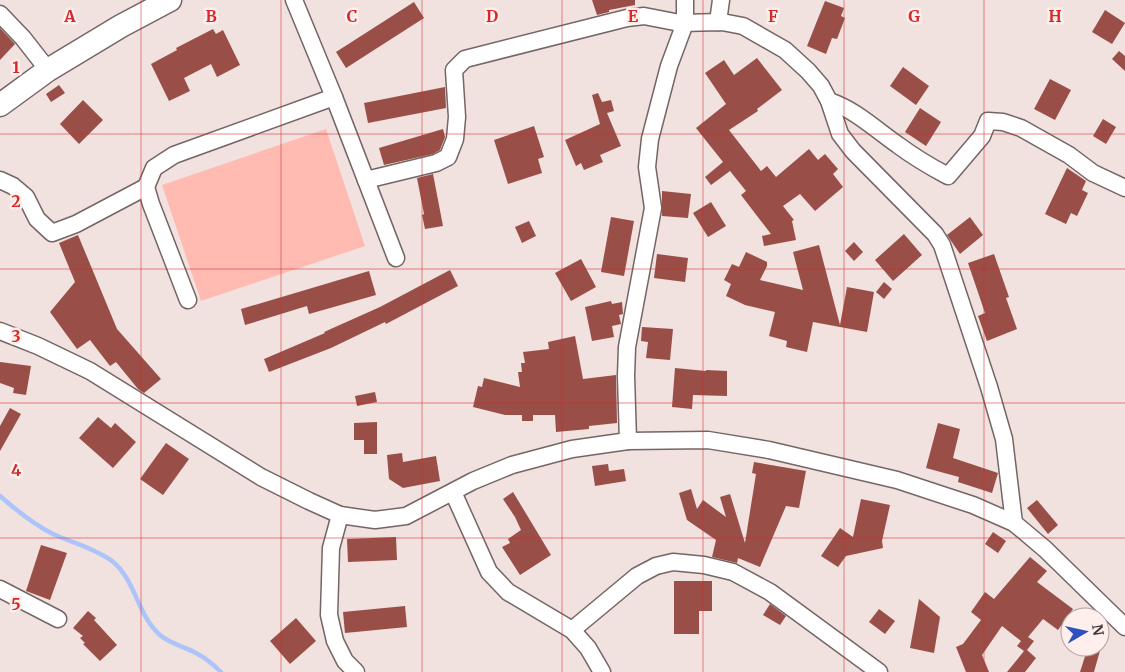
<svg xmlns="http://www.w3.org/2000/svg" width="1125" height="672" font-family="Merriweather,serif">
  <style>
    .green { fill: #ffbbb2 }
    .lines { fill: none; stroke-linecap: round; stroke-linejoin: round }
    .stream { stroke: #acc4f9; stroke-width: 4.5 }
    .building { fill: #994f48 }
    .street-casing { stroke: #746664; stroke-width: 19 }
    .secondary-casing { stroke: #746664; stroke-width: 25 }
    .street { stroke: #fff; stroke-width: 16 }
    .secondary { stroke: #fff; stroke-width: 22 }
    .grid { fill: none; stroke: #d62828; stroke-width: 1; stroke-opacity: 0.55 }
    .grid-label { font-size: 16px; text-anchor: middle; font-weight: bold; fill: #d62828; stroke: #feeeec; stroke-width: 5; stroke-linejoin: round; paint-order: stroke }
  </style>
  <rect width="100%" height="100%" fill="#f1e1df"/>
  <path class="green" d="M326,129L365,246L201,301L162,185Z"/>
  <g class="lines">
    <path class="stream" d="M0,496C17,511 33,524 53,534C73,543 94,548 112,561C136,580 137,615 160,635C169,643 182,646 194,652C204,657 213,664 221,672"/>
  </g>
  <g class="building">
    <path d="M592,0H635V5L609,10V12L597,15Z"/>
    <path d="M825,1L844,8L841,16L845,18L837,39L832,38L826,54L807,46Z"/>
    <path d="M414,2L424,18L346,68L336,52Z"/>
    <path d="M1105,10L1125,23L1112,44L1092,32Z"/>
    <path d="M0,28L15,44L0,60Z"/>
    <path d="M213,29L216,34L223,30L240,65L217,77L211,64L184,78L190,91L169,101L151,64L177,50L176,48Z"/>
    <path d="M1119,51L1125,56V71L1112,59Z"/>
    <path d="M757,58L782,90L757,109L758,111L729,130L761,171L767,166L776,177L809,149L818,160L825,154L838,169L833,174L843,187L815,211L800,194L783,206L794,220L792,221L796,240L764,246L762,236L771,234L741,195L746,191L730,171L711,185L705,177L723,162L696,128L726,104L705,73L724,60L734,75Z"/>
    <path d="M903,67L929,86L916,105L890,86Z"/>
    <path d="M1050,79L1071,90L1055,120L1034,109Z"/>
    <path d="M59,85L65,93L51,102L46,94Z"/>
    <path d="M445,87L446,108L368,123L364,103Z"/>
    <path d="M598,93L602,102L611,100L614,111L607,113L621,146L600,155L603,162L584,170L581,163L576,166L565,140L600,124L592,95Z"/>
    <path d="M83,100L103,120L79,144L60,124Z"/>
    <path d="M920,108L941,122L926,146L905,132Z"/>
    <path d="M1103,119L1116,127L1106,144L1093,136Z"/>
    <path d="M534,126L544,157L538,159L542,173L508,184L494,140Z"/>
    <path d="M443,129L445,137L440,150L433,154L384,165L379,148Z"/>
    <path d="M1067,168L1086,181L1082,190L1088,193L1077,216L1071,213L1066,224L1045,214Z"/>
    <path d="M433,174L443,226L425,229L422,215L424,214L417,178Z"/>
    <path d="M662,191L691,194L688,218L662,216Z"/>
    <path d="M711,202L726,226L708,237L693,213Z"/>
    <path d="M611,217L634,221L624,276L601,272Z"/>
    <path d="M970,217L983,235L960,254L947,235Z"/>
    <path d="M529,221L536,236L522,243L515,227Z"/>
    <path d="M904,234L922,255L893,281L875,260Z"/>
    <path d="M78,235L117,329L161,379L144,393L138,389L116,362L110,366L90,340L77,349L50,312L75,282L59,243Z"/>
    <path d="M854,242L863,252L854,261L845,251Z"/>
    <path d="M819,245L840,325L847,287L874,292L867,332L813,322L807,352L786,347L787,341L769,336L775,312L745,305L726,296L731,284L724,280L732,264L739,267L746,252L767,262V266L760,280L803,290L793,252Z"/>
    <path d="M657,254L688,258L685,282L654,278Z"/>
    <path d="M994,254L1009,297L1006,298L1017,329L987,341L978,316L985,313L968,263Z"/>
    <path d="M581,259L596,287L571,301L555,273Z"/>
    <path d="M450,270L458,286L386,324L385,322L331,348L269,372L264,359L325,333L324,332L380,307Z"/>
    <path d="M369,271L376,295L309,314L307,306L245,325L241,309Z"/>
    <path d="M884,282L892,289L884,299L876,292Z"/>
    <path d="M611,301L612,304L622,302L623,314L619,315L621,324L612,326L614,337L592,341L585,307Z"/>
    <path d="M642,327L673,329L670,360L646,358L648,342L641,341Z"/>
    <path d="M575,336L583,379L616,375L617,423L589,426V429L556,432L555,415H533V421H522V415H505L473,407L478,386L482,387L484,378L520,387L518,372H522L521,363H525L523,352L549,349L548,342Z"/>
    <path d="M0,362L31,366L26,395L13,393L14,388L0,383Z"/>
    <path d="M675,368L706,371V370L727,371V396L693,395L692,409L672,407Z"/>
    <path d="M375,392L377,402L357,406L355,396Z"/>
    <path d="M10,408L21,414L0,451V426Z"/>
    <path d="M98,417L111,428L115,423L136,442L113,468L79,438Z"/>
    <path d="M377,422V454H364V440H354V423Z"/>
    <path d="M938,423L960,429L953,458L998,473L992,493L958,482L959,477L926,468Z"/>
    <path d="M166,443L189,459L163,495L140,479Z"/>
    <path d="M402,453L403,462L436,456L440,481L403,488L389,479L387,455Z"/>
    <path d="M754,462L806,471L799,508L786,506L760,567L738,558L737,563L712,557L716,540L687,520L679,493L691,489L697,509L703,500L726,517L720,497L730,494L745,543L756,474L752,473Z"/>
    <path d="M608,464L609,471L624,469L626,481L595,486L592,466Z"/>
    <path d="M513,492L551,555L520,575L502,547L510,543L508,539L521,530L515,517L503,499Z"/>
    <path d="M861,499L890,505L882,541L883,548L846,556L838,567L821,556L840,528L853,537Z"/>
    <path d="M1037,500L1058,525L1048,534L1027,508Z"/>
    <path d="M993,532L1006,541L998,553L985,544Z"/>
    <path d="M396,537L397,560L348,562L347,539Z"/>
    <path d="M41,545L67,553L50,600L26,591Z"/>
    <path d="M1030,557L1047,571L1037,582L1073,609L1058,630L1043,619L1028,637L1034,641L1027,650L1036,658L1025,672H1007L1024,651L1017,646L1021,641L1002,626L982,655L989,672H966L956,647L963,644L981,620L971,612L985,592L994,599Z"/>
    <path d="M674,581H712V611H699V634H674Z"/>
    <path d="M919,599L940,617L934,653L910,648Z"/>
    <path d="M770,604L786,616L780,625L763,615Z"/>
    <path d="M405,606L407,627L345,633L343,612Z"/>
    <path d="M879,609L895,621L885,634L869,622Z"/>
    <path d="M88,611L96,618L94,620L117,645L100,661L83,644L85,643L80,638L83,636L73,628Z"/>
    <path d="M296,618L316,641L290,664L270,641Z"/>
    <path d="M1088,647H1101L1094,672H1080Z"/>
  </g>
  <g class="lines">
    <g class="street-casing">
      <g id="street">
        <path d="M294,0L334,97L396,258"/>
        <path d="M0,14L23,38L48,70"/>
        <path d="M718,22L721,0"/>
        <path d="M829,101C856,110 875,129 898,145C914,157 931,167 948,176L982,136L988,121L1003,122L1021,128L1069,155L1093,173L1125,188"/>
        <path d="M0,180L13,186L26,197L37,219L52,233L76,224L146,187"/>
        <path d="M366,180L436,163L448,157L455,139L457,117L454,70L465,59L627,18L644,16L680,23L722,22L743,26L785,50L808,71L821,86L829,101L840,134L853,151L935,234L942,245L989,387L1004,439L1014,523"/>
        <path d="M188,300L151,204L146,187L154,168L174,155L334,97"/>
        <path d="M0,331L38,346L90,371L261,477L309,501L340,515L375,520L406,516L473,481L512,465L572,449L628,441L708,440L769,450L897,480L973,505L1014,523L1045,549L1125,627"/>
        <path d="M628,441L626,376L627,347L653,208L647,167L650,139L669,66L685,23V0"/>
        <path d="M453,492L489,572L508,592L572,630L588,648L602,672"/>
        <path d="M340,515L331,548L329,615L335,641L345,661L356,672"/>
        <path d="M0,589L58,619"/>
        <path d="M572,630L637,576L656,566L673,562L704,565L733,572L770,592L879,672"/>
      </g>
    </g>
    <g class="secondary-casing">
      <path id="secondary" d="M0,105L48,70L121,26L170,0"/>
    </g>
    <use href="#street" class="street"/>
    <use href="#secondary" class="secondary"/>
  </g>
  <path class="grid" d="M141,0V672M281,0V672M422,0V672M562,0V672M703,0V672M844,0V672M984,0V672M0,134H1125M0,269H1125M0,403H1125M0,538H1125"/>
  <g class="grid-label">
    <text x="70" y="22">A</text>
    <text x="211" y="22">B</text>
    <text x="352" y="22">C</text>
    <text x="492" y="22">D</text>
    <text x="633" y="22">E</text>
    <text x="773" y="22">F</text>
    <text x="914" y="22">G</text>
    <text x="1055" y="22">H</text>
    <text x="16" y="73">1</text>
    <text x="16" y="207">2</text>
    <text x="16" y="342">3</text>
    <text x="16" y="476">4</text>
    <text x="16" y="610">5</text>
  </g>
  <g transform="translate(1085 632) rotate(81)"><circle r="24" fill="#feeeec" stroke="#b0a4a3"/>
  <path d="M0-4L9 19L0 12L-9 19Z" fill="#2d51c1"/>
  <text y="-8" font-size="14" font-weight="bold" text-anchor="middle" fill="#3c3635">N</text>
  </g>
</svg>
